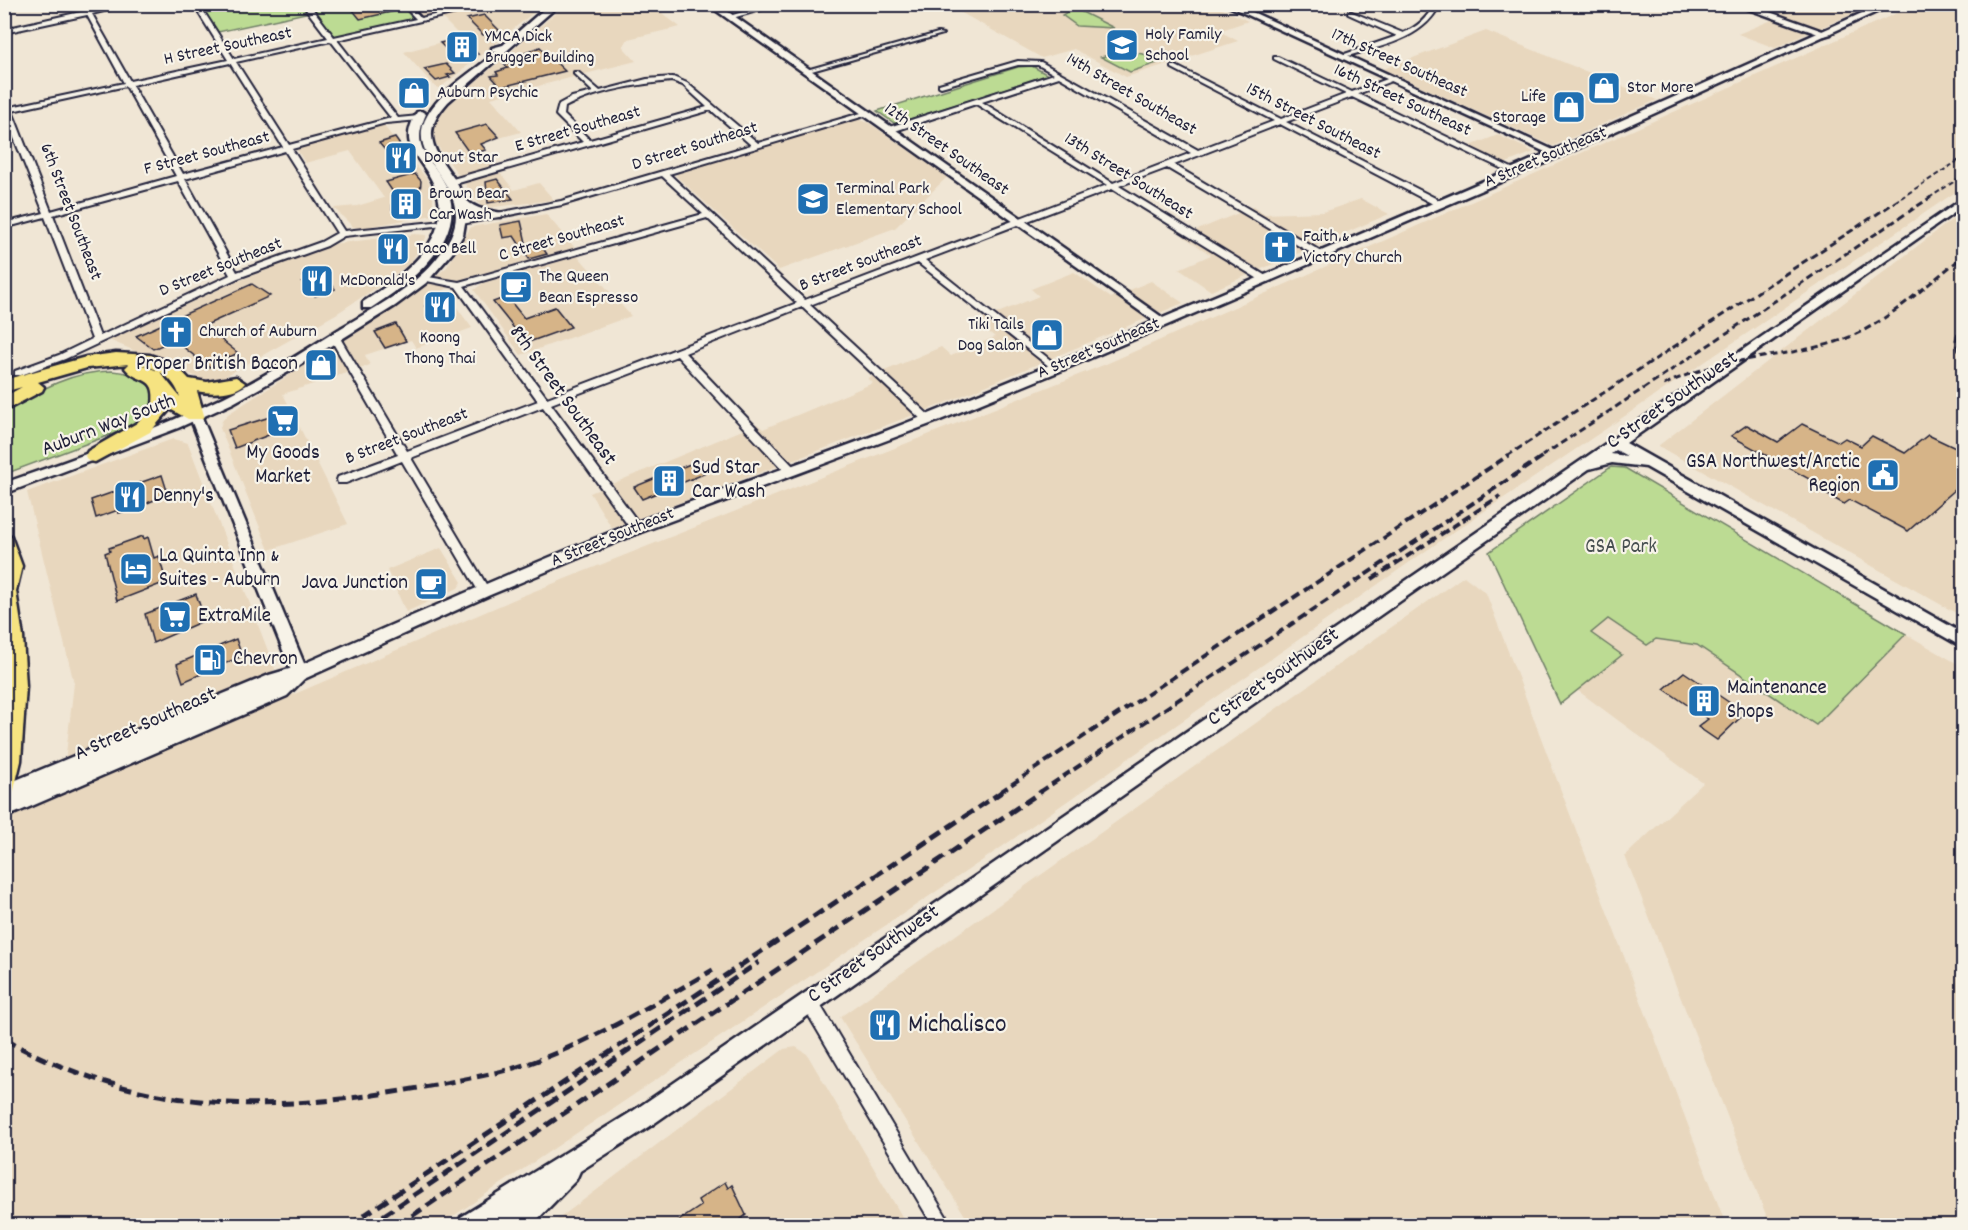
<svg xmlns="http://www.w3.org/2000/svg" width="1968" height="1230" font-family="Dekko,sans-serif">
  <style>
    .built { fill: #e8d7be }
    .green { fill: #bcdb93; stroke: #6f7e67; stroke-width: 1.5 }
    .building { fill: #d6b488; stroke: #22223b; stroke-width: 1.5 }
    .lines { fill: none; stroke-linecap: round; stroke-linejoin: round }
    .minor-casing { stroke: #22223b; stroke-width: 4 }
    .tertiary-casing { stroke: #22223b; stroke-width: 5 }
    .secondary-casing { stroke: #22223b; stroke-width: 5 }
    .motorway-casing { stroke: #22223b; stroke-width: 5 }
    .minor { fill: #f7f3e8; fill-rule: evenodd }
    .tertiary { fill: #f7f3e8; fill-rule: evenodd }
    .secondary { fill: #f7f3e8; fill-rule: evenodd }
    .motorway { fill: #f6e381; fill-rule: evenodd }
    .rail-far3 { stroke: #22223b; stroke-width: 2; stroke-dasharray: 5 3; stroke-linecap: butt }
    .rail-far2 { stroke: #22223b; stroke-width: 3; stroke-dasharray: 7 4; stroke-linecap: butt }
    .rail-far1 { stroke: #22223b; stroke-width: 4; stroke-dasharray: 9 4.5; stroke-linecap: butt }
    .rail { stroke: #22223b; stroke-width: 5; stroke-dasharray: 12 6; stroke-linecap: butt }
    .labels { text-anchor: middle; dominant-baseline: central; stroke-width: 4.5; stroke-linejoin: round; paint-order: stroke }
    .far-poi-label { font-size: 18px; fill: #22223b; stroke: #f7f3e8; text-anchor: start }
    .far-street-label { font-size: 18px; fill: #22223b; stroke: #f7f3e8 }
    .poi-label { font-size: 21px; fill: #22223b; stroke: #f7f3e8; text-anchor: start }
    .street-label { font-size: 21px; fill: #22223b; stroke: #f7f3e8 }
    .park-label { font-size: 21px; fill: #485051; stroke: #f7f3e8 }
    .near-poi-label { font-size: 26px; fill: #22223b; stroke: #f7f3e8; text-anchor: start }
  </style>
  <rect width="100%" height="100%" fill="#f0e6d5"/>
  <filter id="ink" filterUnits="userSpaceOnUse"><feTurbulence type="fractalNoise" baseFrequency=".0167" numOctaves="2"/><feDisplacementMap in="SourceGraphic" scale="12" xChannelSelector="R" yChannelSelector="G"/><feConvolveMatrix kernelMatrix="1 2 1 2 8 2 1 2 1" color-interpolation-filters="sRGB"/></filter>
  <g filter="url(#ink)">
    <g class="built">
      <path d="M986,4H1212L1248,21L1219,31L1238,41L1126,77L1074,49L1042,58L960,12Z"/>
      <path d="M401,5H543L440,88L435,87L404,52L461,37L441,17L415,21Z"/>
      <path d="M565,5H663L654,7L680,27L628,39L623,47L636,61L491,98L521,132L481,143L486,150L482,151L514,190L539,183L554,200L485,208L481,206L436,144L433,130L445,108Z"/>
      <path d="M1770,5H1873L1820,28L1761,8Z"/>
      <path d="M1915,5H1963V187L1430,548L983,860L440,1225H5V819L522,596L1106,364Z"/>
      <path d="M1772,20L1810,32L1775,48L1738,34Z"/>
      <path d="M1486,31L1657,100L1553,146L1383,69Z"/>
      <path d="M856,119L869,123L947,177L895,228L779,270L676,176L677,173L696,167Z"/>
      <path d="M383,125L427,179L433,193V215L361,228L353,227L334,208L357,206L384,198L350,151L305,163L296,148Z"/>
      <path d="M1498,135L1534,152L1496,167L1460,150Z"/>
      <path d="M1361,199L1389,214L1211,291L1179,269L1211,255L1183,236L1253,207L1264,214L1323,212Z"/>
      <path d="M1963,211V617L1658,446Z"/>
      <path d="M546,214L575,248L465,278L444,290L472,328L416,348L411,340L365,355L370,365L283,394L348,524L269,550L220,428L222,421L228,414L400,305L447,267L471,227Z"/>
      <path d="M415,234L426,235V238L410,263L385,282L336,314L222,378L204,380L109,340L231,284L332,244Z"/>
      <path d="M578,256L631,316L521,355L474,290L483,283Z"/>
      <path d="M1074,272L1111,298L1151,281L1183,303L940,405L612,528L590,493L757,424L763,429L807,411L873,383L868,378L941,347L951,356L995,337L976,322L1039,296L1031,289Z"/>
      <path d="M173,439L188,443L275,669L269,676L65,763L74,683L27,492Z"/>
      <path d="M441,548L462,582L458,588L406,612L387,570Z"/>
      <path d="M1464,576L1486,593L1726,1225H971L840,1017Z"/>
      <path d="M1608,619L1647,645L1656,639L1697,645L1816,725L1906,634L1963,667V1225H1770L1625,856L1703,783L1577,690L1621,655L1591,633Z"/>
      <path d="M796,1047L807,1054L907,1225L549,1226L784,1049Z"/>
    </g>
    <g class="green">
      <path d="M200,5H401L415,21L331,39L310,12L218,32Z"/>
      <path d="M1074,8L1114,28L1077,26L1062,15Z"/>
      <path d="M1124,51L1149,55L1160,62L1130,72L1101,57Z"/>
      <path d="M1032,66L1048,75L898,123H894L877,111L1018,67Z"/>
      <path d="M112,371C135,373 153,379 156,404L138,423L126,429L5,474V413L8,409C41,389 73,371 112,371Z"/>
      <path d="M1611,467L1625,468L1906,634L1816,725L1697,645L1656,639L1647,645L1608,619L1591,633L1622,655L1560,704L1489,552Z"/>
    </g>
    <g class="building">
      <path d="M348,4H400L404,9L360,19Z"/>
      <path d="M484,15L500,31L483,35L467,19Z"/>
      <path d="M461,38L478,54L456,59L440,43Z"/>
      <path d="M540,47L565,71L501,87L491,76L498,75L496,72L508,68L504,64L516,62L513,58Z"/>
      <path d="M446,64L455,73L447,75L450,77L436,81L424,69Z"/>
      <path d="M487,124L499,137L481,144L486,150L470,154L455,133Z"/>
      <path d="M395,138L410,159L396,163L379,143Z"/>
      <path d="M415,174L421,181L419,205L392,209L393,192L386,182Z"/>
      <path d="M497,179L513,199L488,203L486,182Z"/>
      <path d="M521,221L527,247L540,244L547,254L529,259L514,236L503,238L500,225Z"/>
      <path d="M395,241L403,254L391,257L383,244Z"/>
      <path d="M323,269L335,289L315,296L313,292L308,293L302,282L306,281L303,275Z"/>
      <path d="M252,284L270,296L204,326L238,353L209,367L174,340L153,349L136,336Z"/>
      <path d="M507,297L524,318L555,307L571,327L526,343L493,302Z"/>
      <path d="M441,298L455,308L439,315L425,306Z"/>
      <path d="M396,324L406,341L385,348L375,332Z"/>
      <path d="M286,412L292,426L235,448L228,430Z"/>
      <path d="M1802,424L1839,442L1845,438L1861,446L1872,436L1905,453L1928,435L1964,452V482L1908,531L1850,500L1844,504L1826,494L1831,491L1731,436L1747,425L1778,442Z"/>
      <path d="M695,462L704,474L642,499L634,487Z"/>
      <path d="M162,475L168,494L129,511L118,513V510L96,518L91,500Z"/>
      <path d="M143,536L144,539L148,537L154,558L159,556L166,582L117,601L105,553L110,551L109,548Z"/>
      <path d="M196,594L205,620L153,643L145,614Z"/>
      <path d="M236,639L242,656L183,682L177,664Z"/>
      <path d="M1684,672L1745,713L1717,740L1698,727L1708,719L1664,689Z"/>
      <path d="M725,1182L728,1188L732,1185L746,1215L741,1219L744,1226H671L701,1206L698,1200Z"/>
    </g>
    <g class="lines">
      <g class="minor-casing">
        <g id="minor">
          <path d="M81,4H87L91,10L117,4H131L92,14L130,81L228,60L193,4H199L234,59L328,38L302,4H309L334,37L416,19L402,4H409L421,18L482,4H496L337,40L398,118L419,116L423,118L419,120L386,123L292,149L344,231L444,221L448,223L444,225L344,236L327,246L238,278L65,359L21,375H15V371L59,355L92,339L45,217L4,228V223L44,213L4,113V97L8,99L11,107L124,83L87,15L4,33V29L85,11ZM331,41L391,118L289,145L236,62ZM230,63L283,147L183,174L132,85ZM126,86L176,176L51,211L12,111ZM285,151L337,233L321,242L237,272L185,179ZM178,181L230,275L100,336L53,215Z"/>
          <path d="M769,4H781L729,19L726,17Z"/>
          <path d="M1434,4H1440C1424,40 1378,47 1344,57L1339,56L1397,36L1348,14V12H1352L1403,33C1417,27 1427,19 1434,4Z"/>
          <path d="M938,33L943,34L808,72L803,71Z"/>
          <path d="M1274,57H1278L1352,92L1390,78H1394V80L1358,94L1520,172L1513,174L1352,97L1286,122L1441,201V205H1435L1280,124L1174,165L1322,252V256H1316L1167,168L1119,186L1266,276V280H1260L1112,189L925,260L1058,366L1060,368L1055,371L918,263L810,305L932,418L933,420L928,423L924,422L802,307L685,353L794,467L795,470L790,474L786,473L677,356L551,404L640,525L642,528L640,531H632L543,407L411,458L490,591L484,595L480,594L402,461L346,483H338L337,480L338,477L398,455L330,338L332,336L335,335L340,338L407,451L538,401L456,287L422,280V276L459,282L703,214L662,176L562,205L462,224L458,222L459,220L561,201L751,145L711,110L455,184H449V180L583,142L556,115L559,104L572,97L593,92L574,74V72H578L600,91L647,79L673,77L687,83L758,143L868,111V115L669,174L805,300L1107,185L976,104L892,132H886V128L1054,74L1038,65H1018L941,87L939,86V84L1018,61L1041,62L1198,150L1274,121L1172,68V66H1176L1281,119L1346,94L1274,59ZM1059,77L1191,153L1113,183L982,102ZM672,81L683,85L707,107L590,140L564,115L565,107C595,91 639,84 672,81ZM707,218L797,303L547,398L464,286Z"/>
          <path d="M809,993L815,996L952,1226H933L803,1006L801,1001L803,996Z"/>
        </g>
      </g>
      <g class="tertiary-casing">
        <g id="tertiary">
          <path d="M707,4H717L1166,320V324H1158Z"/>
          <path d="M1224,4H1235L1562,154L1554,156Z"/>
          <path d="M1734,4H1747L1831,34L1824,36Z"/>
          <path d="M195,411L201,415L308,673L306,677H294L292,673L189,415Z"/>
        </g>
      </g>
      <g class="secondary-casing">
        <g id="secondary">
          <path d="M550,4H560L448,102C419,134 434,150 455,180C459,186 461,195 466,200C476,210 489,210 501,213V217L478,216L467,211L463,235L453,252L426,283L395,306L290,371L233,403L178,428L4,494V483C79,457 153,431 224,397C264,377 303,352 341,328C381,304 430,280 451,236C475,185 402,160 427,116C442,89 474,71 497,52H492V48L503,45Z"/>
          <path d="M1882,4H1894L1561,156L1060,371L933,423L641,532L490,595L304,679L287,696L4,818V785L269,675L296,667C406,619 517,569 629,525C729,486 831,454 929,414C1250,285 1567,146 1882,4Z"/>
          <path d="M421,111L426,114C410,150 430,155 445,184C472,237 410,283 371,308H363V302C400,278 459,237 434,185C421,155 396,148 417,112Z"/>
          <path d="M1964,198V206L1626,443L1964,634V648L1646,467L1612,463L1589,469L649,1127L580,1171L576,1180L531,1226H501L504,1219L493,1226H458L461,1217L633,1111ZM1616,450L1627,456L1611,454Z"/>
        </g>
      </g>
      <g class="motorway-casing">
        <g id="motorway">
          <path d="M116,353L150,355L174,363L189,379L207,382L236,377L245,383C237,394 209,394 197,391L204,415L202,419H188L170,409L150,432L95,462L88,461L85,456L88,451L137,423L153,405C157,373 138,385 125,368L129,364L87,368L38,382L44,387L42,391L4,411V397L22,387L4,392V380L86,357ZM140,364C159,369 174,378 180,397L160,372Z"/>
          <path d="M4,534L11,536L22,566L16,591L23,637L26,686L21,761L13,794L4,797Z"/>
        </g>
      </g>
      <use href="#minor" class="minor"/>
      <use href="#tertiary" class="tertiary"/>
      <use href="#secondary" class="secondary"/>
      <use href="#motorway" class="motorway"/>
      <g class="rail-far3">
        <path d="M1901,198L1964,157"/>
        <path d="M1929,198L1964,175"/>
      </g>
      <g class="rail-far2">
        <path d="M1964,313L1956,340L1964,371"/>
        <path d="M1664,385C1719,357 1778,359 1836,342C1884,327 1924,286 1964,256"/>
        <path d="M1507,456L1903,197"/>
        <path d="M1542,456L1931,197"/>
      </g>
      <g class="rail-far1">
        <path d="M1372,579L1500,496"/>
        <path d="M1000,792L1509,455"/>
        <path d="M1040,792L1545,455"/>
      </g>
      <g class="rail">
        <path d="M4,1039C146,1117 279,1114 435,1085C469,1078 503,1073 536,1061C598,1038 655,1003 713,970"/>
        <path d="M348,1226L1003,791"/>
        <path d="M368,1226L759,962"/>
        <path d="M397,1226L1042,791"/>
      </g>
    </g>
  </g>
  <defs>
    <g id="school-square" transform="scale(1.725)"><rect x="-9" y="-9" width="18" height="18" rx="4" fill="#1f6fb2" stroke="#f7f3e8"/><path d="M0-5L7-2L0 1L-7-2ZM-4 1L0 2.5L4 1V4Q0 6-4 4Z" fill="#fff"/></g>
    <g id="building-square" transform="scale(1.725)"><rect x="-9" y="-9" width="18" height="18" rx="4" fill="#1f6fb2" stroke="#f7f3e8"/><path d="M-4-6H4V6H1V3H-1V6H-4ZM-2.5-4.3h1.7v1.8h-1.7ZM.8-4.3h1.7v1.8H.8ZM-2.5-1h1.7V.8h-1.7ZM.8-1h1.7V.8H.8Z" fill="#fff"/></g>
    <g id="shop-square" transform="scale(1.725)"><rect x="-9" y="-9" width="18" height="18" rx="4" fill="#1f6fb2" stroke="#f7f3e8"/><path d="M-5-2.5h2.3a2.7 3.5 0 0 1 5.4 0H5L5.5 6h-11ZM-1.5-2.5h3a1.5 2.3 0 0 0-3 0Z" fill="#fff"/></g>
    <g id="restaurant-square" transform="scale(1.725)"><rect x="-9" y="-9" width="18" height="18" rx="4" fill="#1f6fb2" stroke="#f7f3e8"/><path d="M-5-6h1v4h1v-4h1v4h1v-4h1v5L-1.5 .5V6h-2V.5L-5-1ZM5-6V6H3V1.5H1.5Q1.5-4 5-6Z" fill="#fff"/></g>
    <g id="church-square" transform="scale(1.725)"><rect x="-9" y="-9" width="18" height="18" rx="4" fill="#1f6fb2" stroke="#f7f3e8"/><path d="M-1.2-6h2.4v3.5h3.3v2.4h-3.3V6h-2.4V-.1h-3.3v-2.4h3.3Z" fill="#fff"/></g>
    <g id="cafe-square" transform="scale(1.725)"><rect x="-9" y="-9" width="18" height="18" rx="4" fill="#1f6fb2" stroke="#f7f3e8"/><path d="M-5.5-4.5H6V0H3Q3 3.5 0 3.5H-2.5Q-5.5 3.5-5.5 0ZM3-3.2v2h1.7v-2ZM-6 4.5H4V6H-6Z" fill="#fff"/></g>
    <g id="supermarket-square" transform="scale(1.725)"><rect x="-9" y="-9" width="18" height="18" rx="4" fill="#1f6fb2" stroke="#f7f3e8"/><path d="M-6-5.5h2.5l.6 2H6L4.5 2H-2.5L-4.4-4H-6ZM-1.5 3.2a1.3 1.3 0 1 0 .1 0ZM3 3.2a1.3 1.3 0 1 0 .1 0Z" fill="#fff"/></g>
    <g id="civic-square" transform="scale(1.725)"><rect x="-9" y="-9" width="18" height="18" rx="4" fill="#1f6fb2" stroke="#f7f3e8"/><path d="M-.6-6.5H3V-4.5H.6V-3L4-1V1h2V6H-6V1h2V-1L-.6-3ZM-1.2 2.5V6h2.4V2.5Z" fill="#fff"/></g>
    <g id="hotel-square" transform="scale(1.725)"><rect x="-9" y="-9" width="18" height="18" rx="4" fill="#1f6fb2" stroke="#f7f3e8"/><path d="M-6-4.5h1.5V1H6V5H4.5V3h-9V5H-6ZM-4 0a1.8 1.8 0 1 1 3.6 0ZM.5 0V-2.5h3Q6-2.5 6 0Z" fill="#fff"/></g>
    <g id="fuel-square" transform="scale(1.725)"><rect x="-9" y="-9" width="18" height="18" rx="4" fill="#1f6fb2" stroke="#f7f3e8"/><path d="M-5.5-6h7V0h2V4h1.3V-2.5L3-4.5l.8-.8L6-3V5H2.5V1h-1V6h-7ZM-4.2-4.7v3.2H.2V-4.7Z" fill="#fff"/></g>
  </defs>
  <g fill-rule="evenodd">
    <use href="#school-square" x="1122" y="45"/>
    <use href="#building-square" x="462" y="47"/>
    <use href="#shop-square" x="1604" y="88"/>
    <use href="#shop-square" x="414" y="93"/>
    <use href="#shop-square" x="1569" y="107"/>
    <use href="#restaurant-square" x="401" y="158"/>
    <use href="#school-square" x="813" y="199"/>
    <use href="#building-square" x="406" y="204"/>
    <use href="#church-square" x="1280" y="247"/>
    <use href="#restaurant-square" x="393" y="249"/>
    <use href="#restaurant-square" x="317" y="281"/>
    <use href="#cafe-square" x="516" y="287"/>
    <use href="#restaurant-square" x="440" y="307"/>
    <use href="#church-square" x="176" y="332"/>
    <use href="#shop-square" x="1047" y="335"/>
    <use href="#shop-square" x="321" y="365"/>
    <use href="#supermarket-square" x="283" y="421"/>
    <use href="#civic-square" x="1883" y="475"/>
    <use href="#building-square" x="669" y="481"/>
    <use href="#restaurant-square" x="130" y="497"/>
    <use href="#hotel-square" x="136" y="569"/>
    <use href="#cafe-square" x="431" y="584"/>
    <use href="#supermarket-square" x="175" y="617"/>
    <use href="#fuel-square" x="210" y="660"/>
    <use href="#building-square" x="1704" y="701"/>
    <use href="#restaurant-square" x="885" y="1025"/>
  </g>
  <g class="labels">
    <g class="far-poi-label">
      <text x="1145" y="35">Holy Family<tspan x="1145" dy="21">School</tspan></text>
      <text x="485" y="37">YMCA Dick<tspan x="485" dy="21">Brugger Building</tspan></text>
      <text x="1627" y="88">Stor More</text>
      <text x="437" y="93">Auburn Psychic</text>
      <text x="1546" y="97" text-anchor="end">Life<tspan x="1546" dy="21">Storage</tspan></text>
      <text x="424" y="158">Donut Star</text>
      <text x="836" y="189">Terminal Park<tspan x="836" dy="21">Elementary School</tspan></text>
      <text x="429" y="194">Brown Bear<tspan x="429" dy="21">Car Wash</tspan></text>
      <text x="1303" y="237">Faith &amp;<tspan x="1303" dy="21">Victory Church</tspan></text>
      <text x="416" y="249">Taco Bell</text>
      <text x="539" y="277">The Queen<tspan x="539" dy="21">Bean Espresso</tspan></text>
      <text x="340" y="281">McDonald's</text>
      <text x="1024" y="325" text-anchor="end">Tiki Tails<tspan x="1024" dy="21">Dog Salon</tspan></text>
      <text x="199" y="332">Church of Auburn</text>
      <text x="440" y="338" text-anchor="middle">Koong<tspan x="440" dy="21">Thong Thai</tspan></text>
    </g>
    <g class="far-street-label">
      <text transform="translate(228 47) rotate(-12)">H Street Southeast</text>
      <text transform="translate(1399 64) rotate(24)">17th Street Southeast</text>
      <text transform="translate(1131 95) rotate(30)">14th Street Southeast</text>
      <text transform="translate(1402 101) rotate(25)">16th Street Southeast</text>
      <text transform="translate(1313 122) rotate(27)">15th Street Southeast</text>
      <text transform="translate(578 130) rotate(-16)">E Street Southeast</text>
      <text transform="translate(695 147) rotate(-17)">D Street Southeast</text>
      <text transform="translate(946 150) rotate(35)">12th Street Southeast</text>
      <text transform="translate(207 154) rotate(-15)">F Street Southeast</text>
      <text transform="translate(1546 158) rotate(-23)">A Street Southeast</text>
      <text transform="translate(1128 177) rotate(32)">13th Street Southeast</text>
      <text transform="translate(70 212) rotate(69)">6th Street Southeast</text>
      <text transform="translate(562 239) rotate(-16)">C Street Southeast</text>
      <text transform="translate(861 264) rotate(-21)">B Street Southeast</text>
      <text transform="translate(221 268) rotate(-22)">D Street Southeast</text>
      <text transform="translate(1099 349) rotate(-23)">A Street Southeast</text>
      <text transform="translate(407 437) rotate(-21)">B Street Southeast</text>
      <text transform="translate(613 538) rotate(-22)">A Street Southeast</text>
    </g>
    <g class="poi-label">
      <text x="298" y="365" text-anchor="end">Proper British Bacon</text>
      <text x="283" y="454" text-anchor="middle">My Goods<tspan x="283" dy="24">Market</tspan></text>
      <text x="1860" y="463" text-anchor="end">GSA Northwest/Arctic<tspan x="1860" dy="24">Region</tspan></text>
      <text x="692" y="469">Sud Star<tspan x="692" dy="24">Car Wash</tspan></text>
      <text x="153" y="497">Denny's</text>
      <text x="159" y="557">La Quinta Inn &amp;<tspan x="159" dy="24">Suites - Auburn</tspan></text>
      <text x="408" y="584" text-anchor="end">Java Junction</text>
      <text x="198" y="617">ExtraMile</text>
      <text x="233" y="660">Chevron</text>
      <text x="1727" y="689">Maintenance<tspan x="1727" dy="24">Shops</tspan></text>
    </g>
    <g class="street-label">
      <text transform="translate(562 396) rotate(54)">8th Street Southeast</text>
      <text transform="translate(1673 401) rotate(-35)">C Street Southwest</text>
      <text transform="translate(109 426) rotate(-21)">Auburn Way South</text>
      <text transform="translate(1274 678) rotate(-35)">C Street Southwest</text>
      <text transform="translate(146 725) rotate(-24)">A Street Southeast</text>
      <text transform="translate(874 955) rotate(-35)">C Street Southwest</text>
    </g>
    <g class="park-label">
      <text x="1621" y="548">GSA Park</text>
    </g>
    <g class="near-poi-label">
      <text x="908" y="1025">Michalisco</text>
    </g>
  </g>
  <rect width="1968" height="1230" fill="none" stroke="#f7f3e8" stroke-width="24"/>
  <rect x="12" y="12" width="1944" height="1206" fill="none" stroke="#22223b" stroke-width="2" filter="url(#ink)"/>
</svg>
